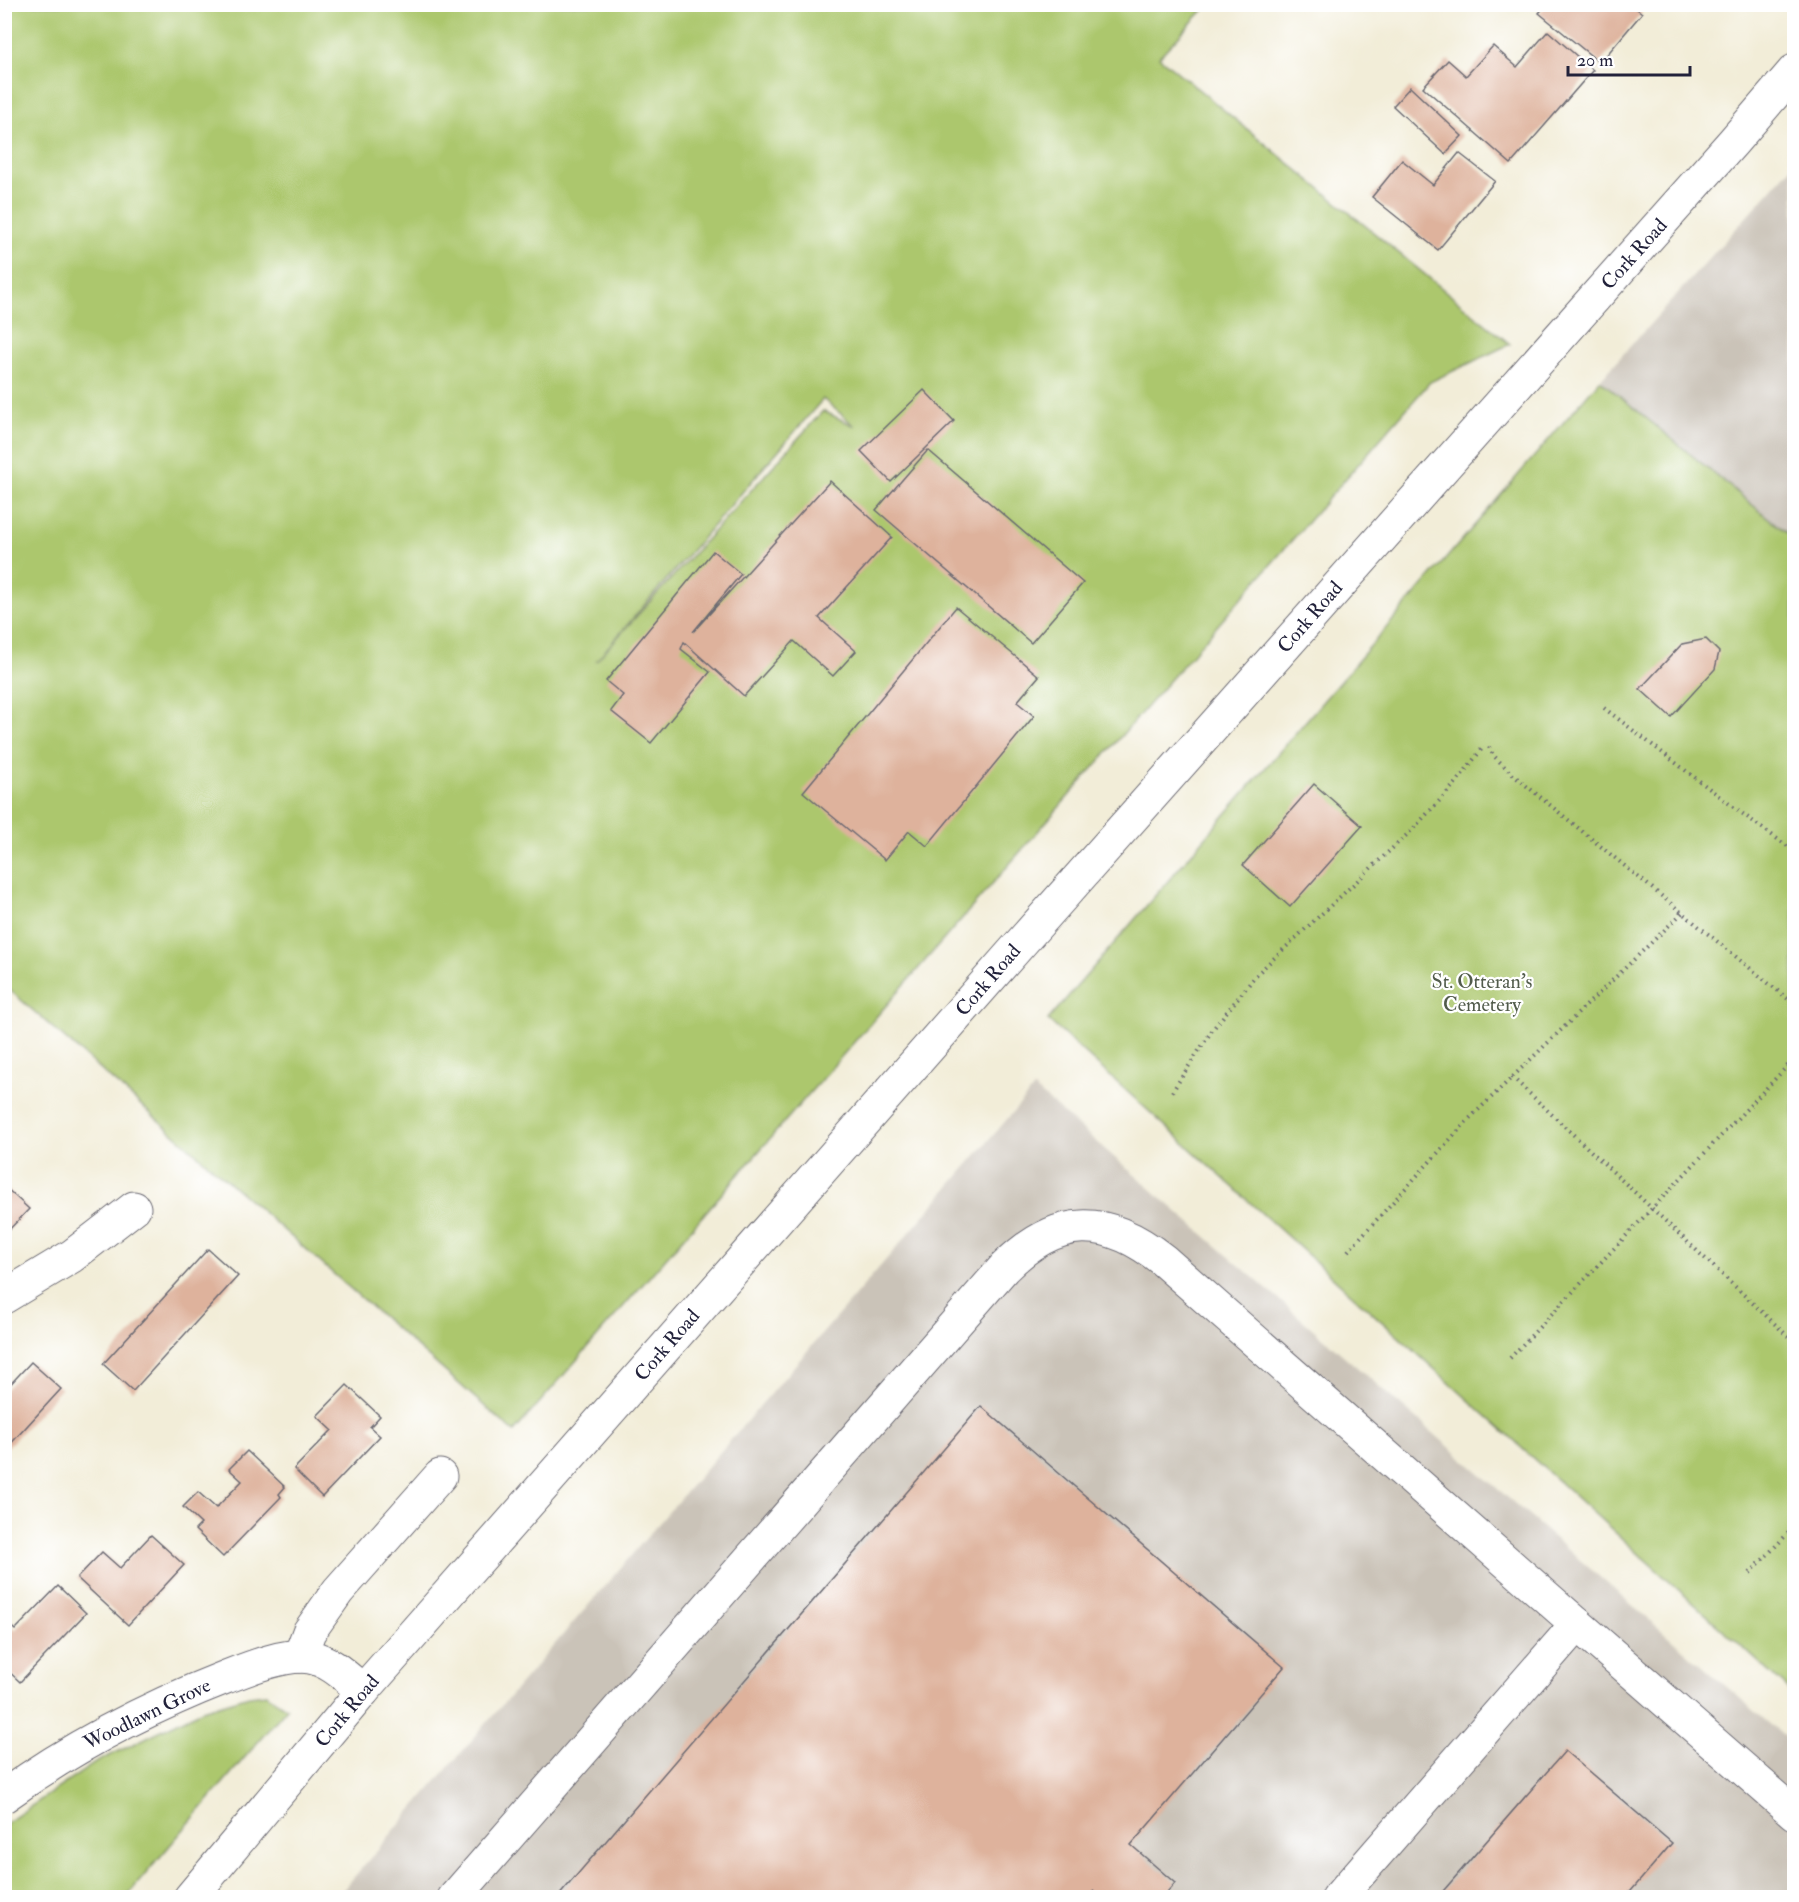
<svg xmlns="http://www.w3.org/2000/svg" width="1799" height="1902" font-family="'IM FELL Double Pica',serif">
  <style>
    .industrial { fill: #cac3b8 }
    .green { fill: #acc76d; stroke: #677454; stroke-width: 1.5; fill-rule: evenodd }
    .building { fill: #deb29c }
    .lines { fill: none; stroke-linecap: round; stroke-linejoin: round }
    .minor-casing { stroke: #6b6972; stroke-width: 35 }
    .major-casing { stroke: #6b6972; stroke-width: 35 }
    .path { stroke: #6b6972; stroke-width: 4; stroke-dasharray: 1.5 4.5; stroke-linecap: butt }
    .minor { stroke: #fff; stroke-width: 33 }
    .major { stroke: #fff; stroke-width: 33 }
    .labels { text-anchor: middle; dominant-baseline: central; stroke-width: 4.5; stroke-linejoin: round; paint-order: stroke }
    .street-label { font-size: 20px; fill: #22223b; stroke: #fff }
    .park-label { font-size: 20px; fill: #525c4c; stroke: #fff }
  </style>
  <rect width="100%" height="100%" fill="#fff"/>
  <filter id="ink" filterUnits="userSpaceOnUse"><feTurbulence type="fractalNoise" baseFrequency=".0167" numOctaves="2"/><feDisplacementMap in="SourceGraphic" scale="12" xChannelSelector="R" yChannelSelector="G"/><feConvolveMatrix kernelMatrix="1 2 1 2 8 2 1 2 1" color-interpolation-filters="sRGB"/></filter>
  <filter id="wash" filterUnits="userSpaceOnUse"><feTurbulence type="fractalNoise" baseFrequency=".008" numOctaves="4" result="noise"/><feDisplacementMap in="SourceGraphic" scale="24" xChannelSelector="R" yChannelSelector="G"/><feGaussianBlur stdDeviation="1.35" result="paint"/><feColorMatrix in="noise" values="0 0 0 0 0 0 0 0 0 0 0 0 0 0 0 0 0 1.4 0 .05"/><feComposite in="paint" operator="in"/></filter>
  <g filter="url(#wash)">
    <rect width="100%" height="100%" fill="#f2edd8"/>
    <g class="industrial">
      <path d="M1794,164V539L1600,380Z"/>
      <path d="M1034,1088L1794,1745V1897L336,1898Z"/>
    </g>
    <g class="green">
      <path d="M5,5H1208L1159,57L1510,344L1430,382L514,1432L5,986ZM823,399L855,426L823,411L596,661Z"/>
      <path d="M1600,380L1794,539V1694L1048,1020Z"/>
      <path d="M266,1694L287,1708L126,1897H5V1824L95,1763L202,1710L249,1696Z"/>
    </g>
    <g id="blocks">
      <g class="building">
        <path d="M1546,5H1632L1642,13L1600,63L1539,13Z"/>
        <path d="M1548,31L1593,70L1511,164L1423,87L1448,60L1466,76L1493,46L1517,67Z"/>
        <path d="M1410,87L1462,136L1445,154L1393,106Z"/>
        <path d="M1459,153L1495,181L1438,250L1372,197L1402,160L1433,185Z"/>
        <path d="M924,390L954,421L891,482L861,451Z"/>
        <path d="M928,450L1083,583L1031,643L876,510Z"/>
        <path d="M830,481L892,537L819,618L856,651L833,676L794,641L744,696L684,642L681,649L710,672L651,743L611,711L623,695L606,681L713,551L741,574L693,632Z"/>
        <path d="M956,607L1039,676L1017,702L1034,716L927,846L909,831L885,860L803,792Z"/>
        <path d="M1706,639L1719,652L1715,669L1671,717L1640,689L1682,644Z"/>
        <path d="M1314,784L1362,826L1290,907L1243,865Z"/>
        <path d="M4,1186L29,1209L4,1235Z"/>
        <path d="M208,1249L238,1276L133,1391L103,1364Z"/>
        <path d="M31,1362L61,1389L4,1451V1391Z"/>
        <path d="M347,1385L380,1416L370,1427L380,1436L322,1497L294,1469L332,1430L317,1416Z"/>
        <path d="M981,1406L1284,1667L1131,1845L1175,1883L1162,1898H1102L1094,1891L1088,1898H557Z"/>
        <path d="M247,1451L285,1487L279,1494L281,1497L223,1557L195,1530L201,1524L183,1507L198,1492L216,1508L242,1481L229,1469Z"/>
        <path d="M151,1535L184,1565L128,1625L77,1578L102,1552L120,1568Z"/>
        <path d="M58,1586L86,1613L20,1682L4,1667V1620L15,1630Z"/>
        <path d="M1565,1751L1672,1843L1625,1898H1437Z"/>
      </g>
    </g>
  </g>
  <g filter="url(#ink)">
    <use href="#blocks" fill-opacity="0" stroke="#6b6972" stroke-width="1.5"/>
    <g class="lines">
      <g class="minor-casing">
        <g id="minor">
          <path d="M4,1297L72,1256L134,1208"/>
          <path d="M300,1656L309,1632L338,1591L440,1476"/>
          <path d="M4,1796C73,1746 147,1708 226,1677C249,1668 286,1653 310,1657C331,1661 347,1678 363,1691"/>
          <path d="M454,1898L1004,1268C1057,1215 1105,1214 1163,1260L1577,1624L1794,1813"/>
          <path d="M1338,1898L1577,1624"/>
        </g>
      </g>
      <g class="major-casing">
        <path id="major" d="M190,1898L363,1691L1020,944L1733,142L1794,71"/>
      </g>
      <g class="path">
        <path d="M1604,708L1736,809L1794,851"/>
        <path d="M1489,747L1493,755L1512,774L1794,1004"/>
        <path d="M1512,1077L1794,1342"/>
        <path d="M1172,1092L1213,1029L1258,973L1412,830L1455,784L1484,746"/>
        <path d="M1348,1251L1469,1119L1683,912"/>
        <path d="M1510,1358L1794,1059"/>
        <path d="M1750,1573L1794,1527"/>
      </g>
      <use href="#minor" class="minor"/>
      <use href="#major" class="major"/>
    </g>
  </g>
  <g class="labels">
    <g class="street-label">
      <text transform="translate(1634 254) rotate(-48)">Cork Road</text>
      <text transform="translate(1310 617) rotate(-49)">Cork Road</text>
      <text transform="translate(988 980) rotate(-49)">Cork Road</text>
      <text transform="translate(667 1345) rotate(-49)">Cork Road</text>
      <text transform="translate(347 1711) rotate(-50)">Cork Road</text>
      <text transform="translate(147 1714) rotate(-26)">Woodlawn Grove</text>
    </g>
    <g class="park-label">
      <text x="1482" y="981">St. Otteran's<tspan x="1482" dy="23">Cemetery</tspan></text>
    </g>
  </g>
  <rect width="1799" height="1902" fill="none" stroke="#fff" stroke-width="24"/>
  <path d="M1568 66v9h122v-9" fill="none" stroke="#22223b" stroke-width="3"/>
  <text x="1577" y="66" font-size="18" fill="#22223b" stroke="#ffffff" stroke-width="4.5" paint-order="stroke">20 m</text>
</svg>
